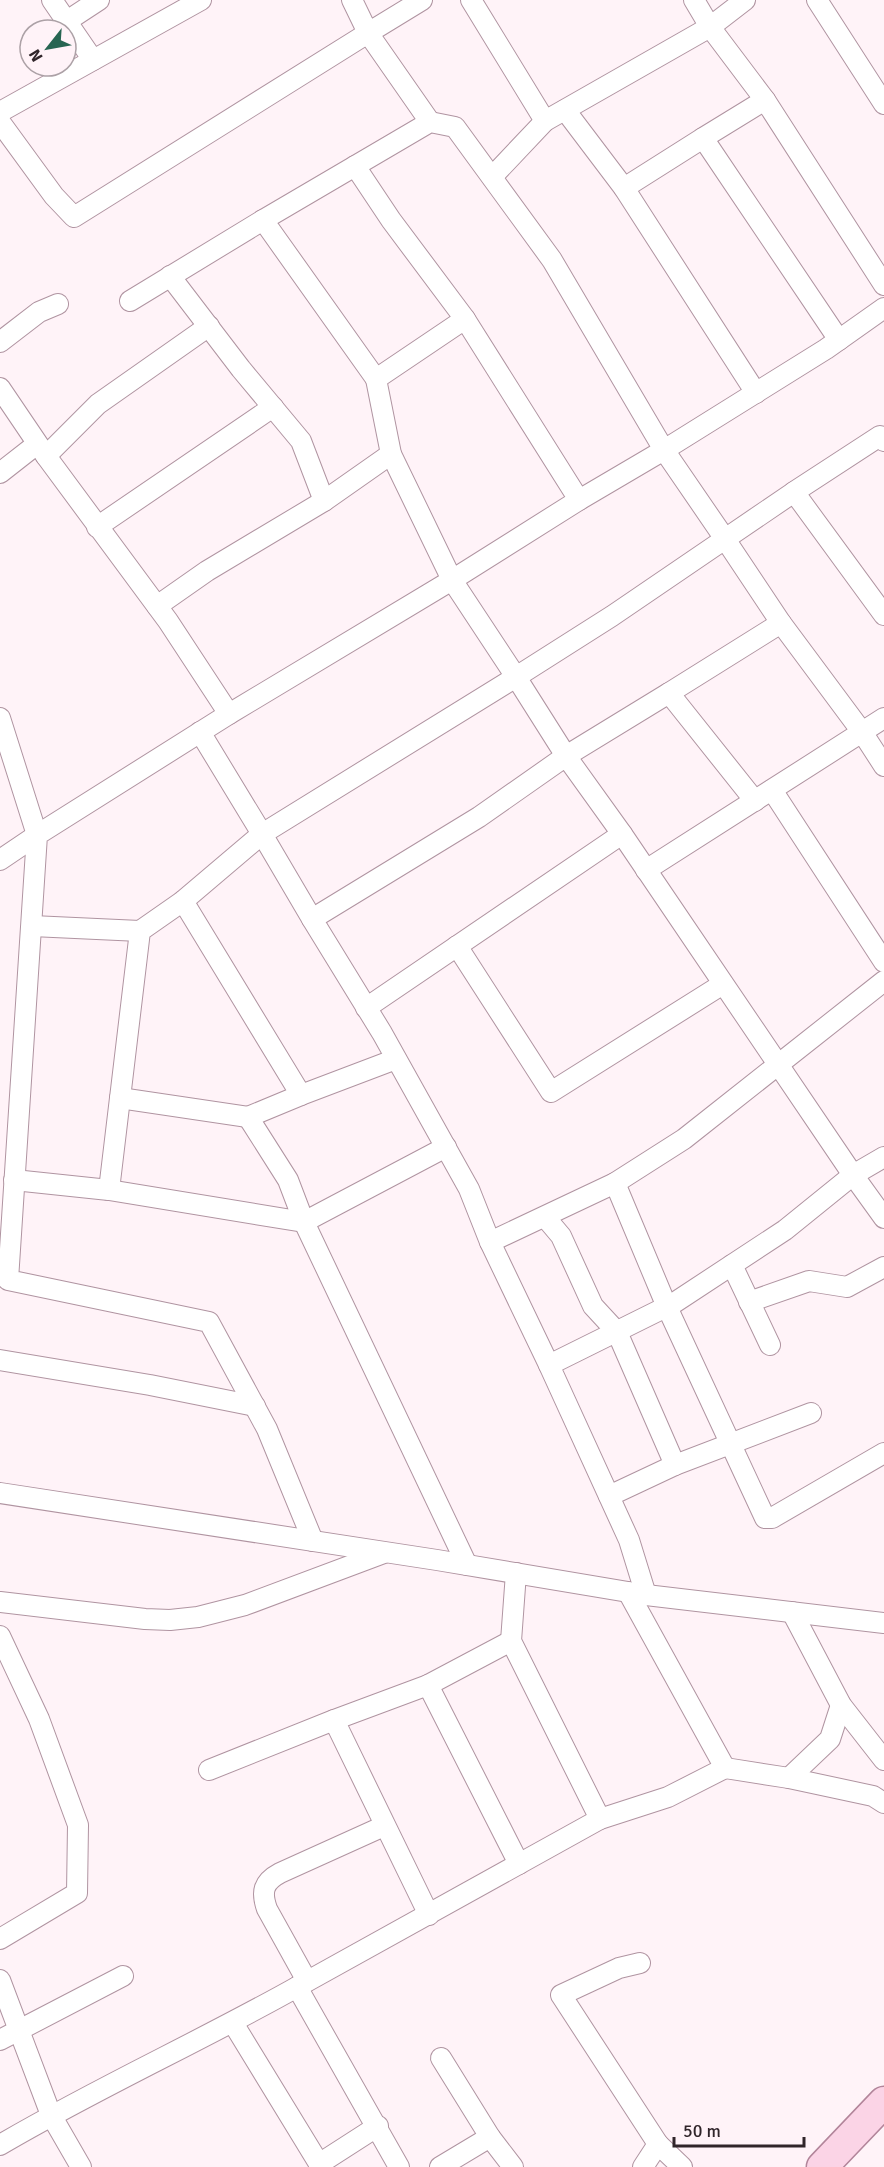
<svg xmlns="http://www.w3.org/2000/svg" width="884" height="2167" font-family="Signika,sans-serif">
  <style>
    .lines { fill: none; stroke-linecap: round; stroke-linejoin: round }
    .minor-casing { stroke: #b094a1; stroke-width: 22 }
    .primary-casing { stroke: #b2859a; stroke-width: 33 }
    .minor { stroke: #fff; stroke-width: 20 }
    .primary { stroke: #fbd4e6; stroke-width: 30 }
  </style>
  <rect width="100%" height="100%" fill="#fff3f8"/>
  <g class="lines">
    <g class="minor-casing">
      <g id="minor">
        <path d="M52,0L93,60"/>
        <path d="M352,0L368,33L422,0"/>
        <path d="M471,0L545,121"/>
        <path d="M694,0L710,27L745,0"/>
        <path d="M817,0L884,104"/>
        <path d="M67,21L99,0"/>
        <path d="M765,100L703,138L839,340"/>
        <path d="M565,110L624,188L756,393"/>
        <path d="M0,112L201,0"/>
        <path d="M0,122L54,196L74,217L368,33L430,122"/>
        <path d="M355,166L391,220L465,319"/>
        <path d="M492,177L545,121L710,27L765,100L884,285"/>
        <path d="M624,188L703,138"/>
        <path d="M170,276L241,369L301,441L324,501"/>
        <path d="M130,301L263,220"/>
        <path d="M0,342L39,312L58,304"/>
        <path d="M376,379L263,220L430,122L455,127L552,260L664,450L826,349L884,308"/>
        <path d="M0,388L46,456L168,621L229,714L452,580L579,500L465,319L376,379L391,454L452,580L516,677L262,834L312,919"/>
        <path d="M46,456L98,404L209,326"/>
        <path d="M0,473L37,444"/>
        <path d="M794,492L880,436L884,441"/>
        <path d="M579,500L664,450L725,539L794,492L884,615"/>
        <path d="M97,527L273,407"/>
        <path d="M157,606L207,571L324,501L391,454"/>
        <path d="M669,693L781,623L862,732L884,766"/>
        <path d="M229,714L37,835L8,1280L209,1322L267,1429L313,1541"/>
        <path d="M0,718L37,835L0,860"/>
        <path d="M772,790L884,962"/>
        <path d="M755,801L669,693L566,756L516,677L612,616L725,539L781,623"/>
        <path d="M646,870L884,718"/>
        <path d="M32,926L140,931"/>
        <path d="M457,946L551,1092L723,984"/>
        <path d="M366,1008L622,834"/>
        <path d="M301,1095L396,1059"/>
        <path d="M120,1098L248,1117"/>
        <path d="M446,1147L304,1222L467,1565"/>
        <path d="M14,1180L109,1190L140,931L183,901L262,834L200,732"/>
        <path d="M615,1183L684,1139L884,981"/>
        <path d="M109,1190L304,1222L288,1180L248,1117L301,1095L183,901"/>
        <path d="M545,1217L561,1236L593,1306L617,1332L675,1465"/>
        <path d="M490,1242L615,1183L667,1307L765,1518H772L884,1453"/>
        <path d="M732,1265L770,1345"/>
        <path d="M749,1302L809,1281L847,1287L884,1267"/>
        <path d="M0,1360L150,1385L255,1406"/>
        <path d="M549,1365L490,1242L469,1189L382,1033L312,919L479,817L566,756L622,834L853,1175L884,1157"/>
        <path d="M0,1493L437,1560L646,1595L884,1623"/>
        <path d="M609,1496L675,1465L811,1413"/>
        <path d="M646,1595L629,1540L549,1365L674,1303L785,1230L853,1175L884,1218"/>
        <path d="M0,1602L145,1619L170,1620L198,1617L245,1605L384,1553"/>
        <path d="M792,1612L841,1705L884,1760"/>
        <path d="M0,1636L39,1719L78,1825L77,1893L0,1939"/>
        <path d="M428,1685L519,1864"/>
        <path d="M334,1720L428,1685L511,1641"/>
        <path d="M725,1768L789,1778L873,1796L884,1803"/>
        <path d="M209,1770L334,1720L429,1915"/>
        <path d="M789,1778L830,1739L841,1705"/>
        <path d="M600,1819L668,1797L725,1768L628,1592"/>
        <path d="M640,1963L619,1968L561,1995L658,2144"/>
        <path d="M0,1980L51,2115L81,2167"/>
        <path d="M307,1981L267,1909C261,1892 263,1882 280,1873L384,1826"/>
        <path d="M297,1987L600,1819L511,1641L516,1573"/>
        <path d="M233,2023L321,2167"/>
        <path d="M0,2040L123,1976"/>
        <path d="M441,2058L490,2137"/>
        <path d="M0,2145C97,2088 199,2042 297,1987L399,2167"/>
        <path d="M319,2164L378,2126"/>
        <path d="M440,2167L490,2137L513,2167"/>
        <path d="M643,2167L658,2144L682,2167"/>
      </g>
    </g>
    <g class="primary-casing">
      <path id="primary" d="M822,2167L884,2102"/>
    </g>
    <use href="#minor" class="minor"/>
    <use href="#primary" class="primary"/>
  </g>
  <g transform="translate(48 48) rotate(239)"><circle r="28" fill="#fff3f8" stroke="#aca1a6" stroke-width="1.5"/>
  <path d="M0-4.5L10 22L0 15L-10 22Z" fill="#276552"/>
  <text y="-9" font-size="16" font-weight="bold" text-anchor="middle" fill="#30252a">N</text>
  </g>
  <path d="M674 2137v9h130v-9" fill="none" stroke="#30252a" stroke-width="3"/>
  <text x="683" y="2137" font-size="18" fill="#30252a" stroke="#fff3f8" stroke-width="4.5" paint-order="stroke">50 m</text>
</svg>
